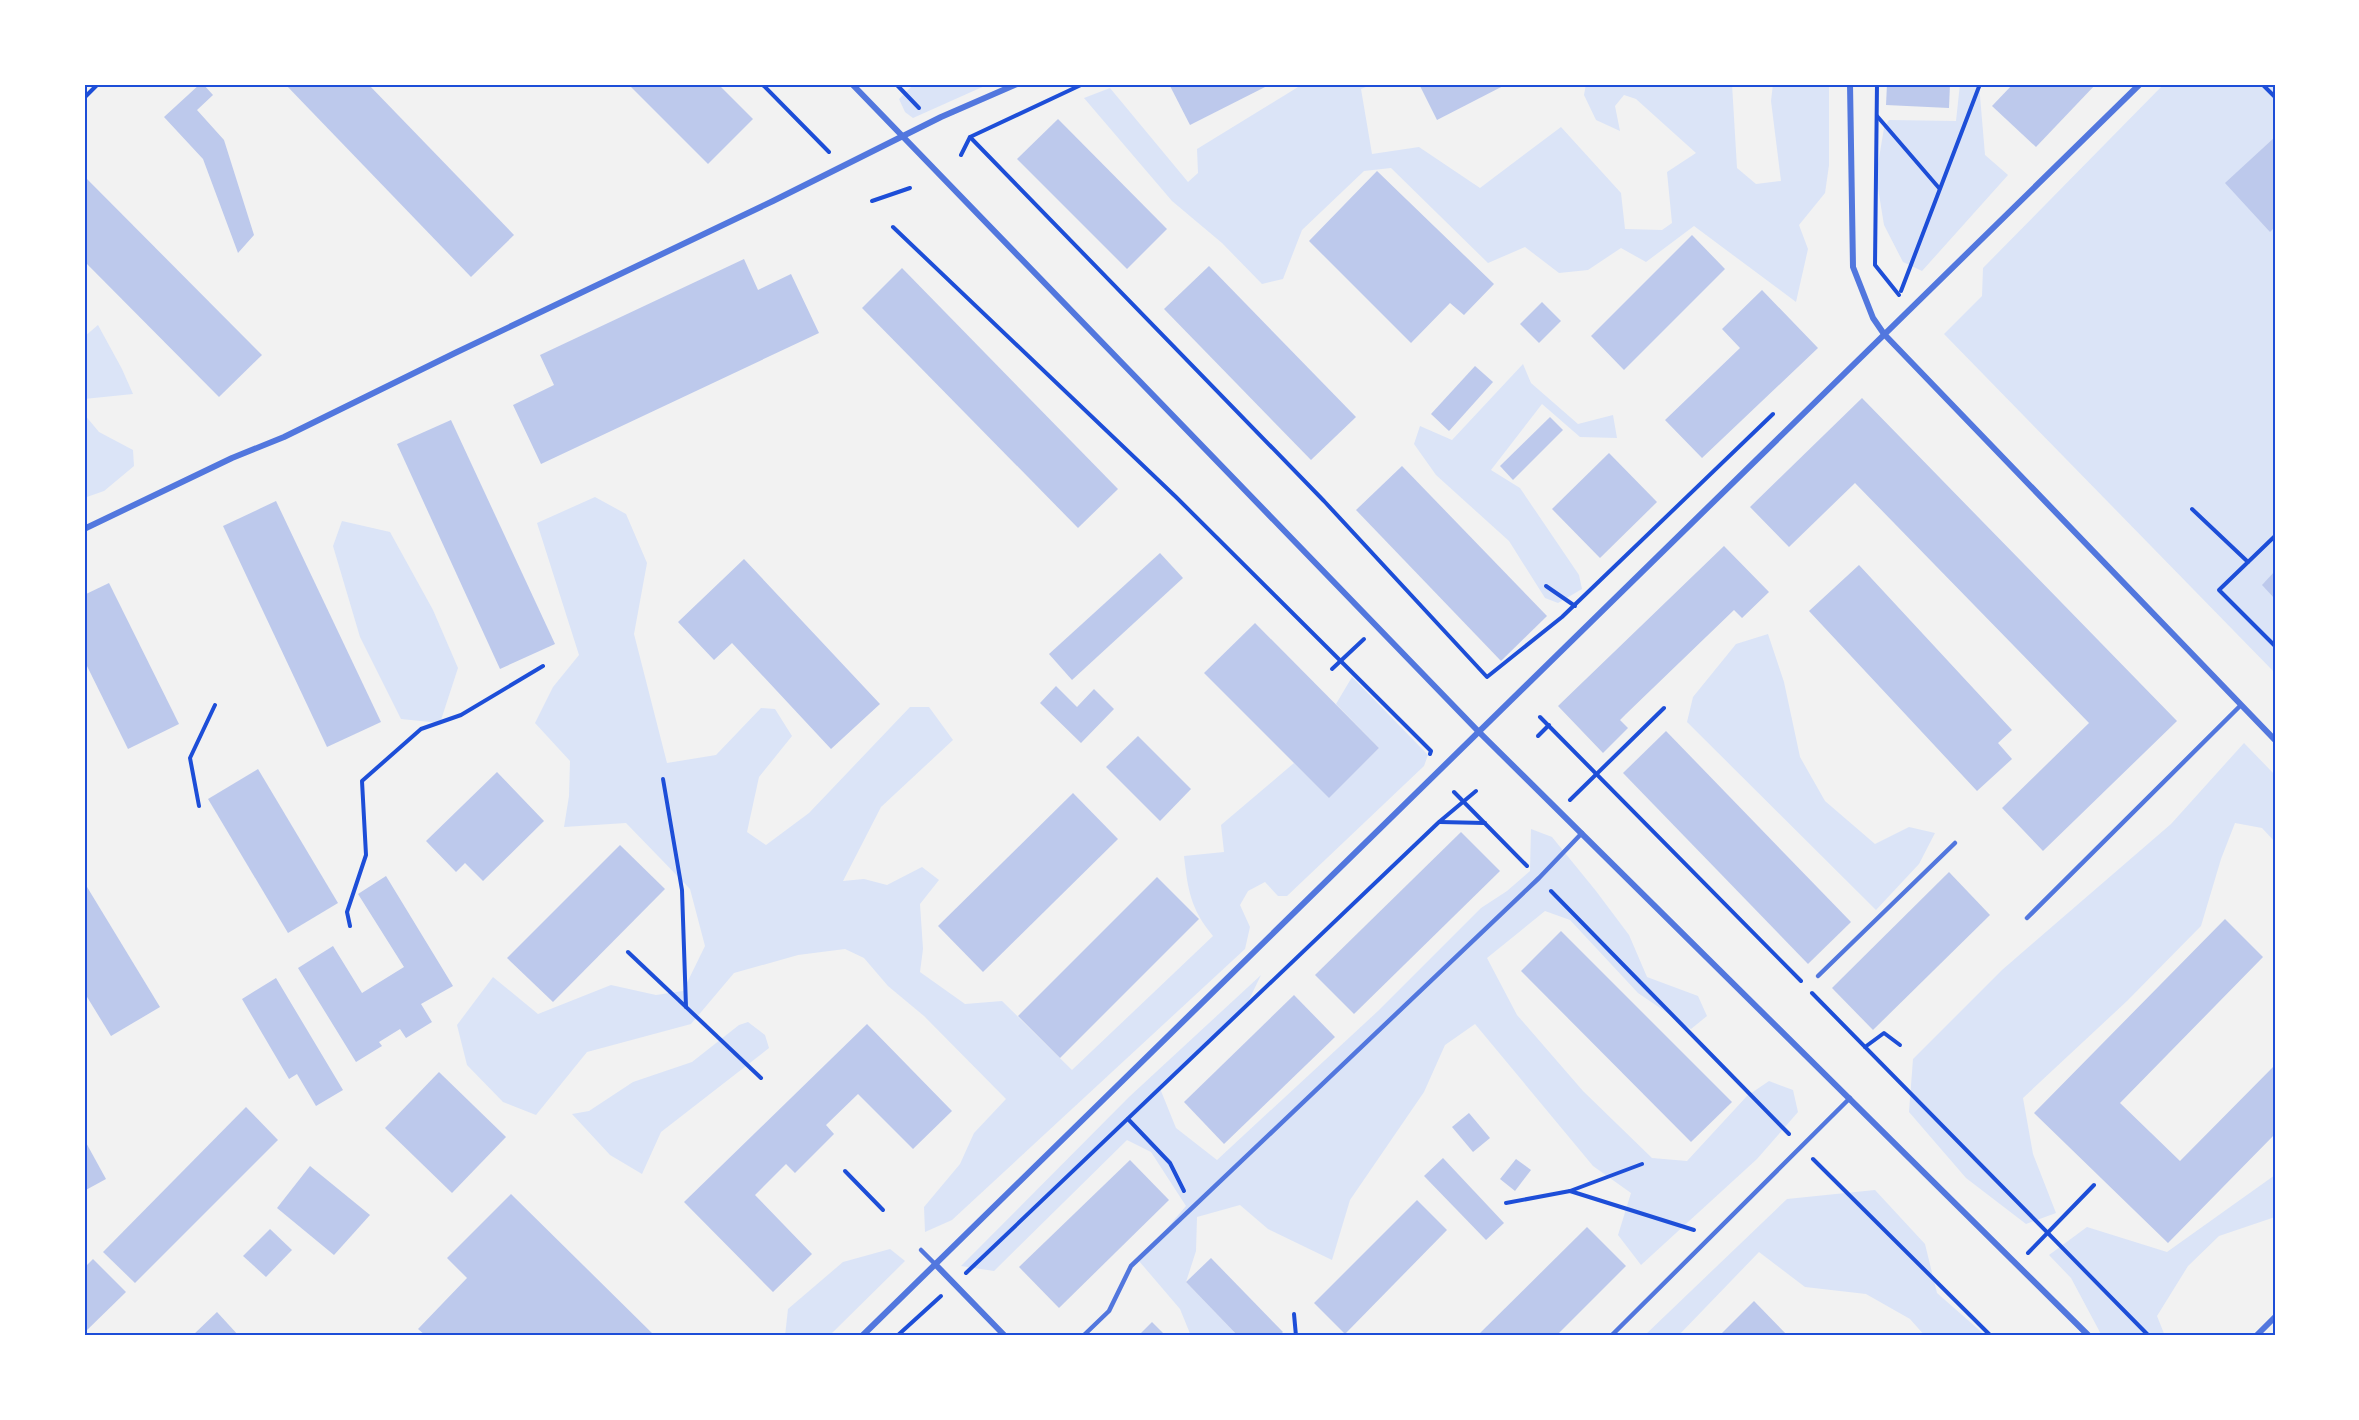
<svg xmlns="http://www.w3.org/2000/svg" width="2359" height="1420" font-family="Merriweather,serif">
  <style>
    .green { fill: #dbe4f7 }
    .building { fill: #bdc9ec }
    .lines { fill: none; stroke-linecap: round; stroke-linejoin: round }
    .path { stroke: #1d4ed8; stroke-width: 4 }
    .service { stroke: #5277de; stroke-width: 4.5 }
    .minor { stroke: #5277de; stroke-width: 6 }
    .neatline { fill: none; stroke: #1d4ed8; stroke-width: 2 }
  </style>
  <rect width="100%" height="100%" fill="#f2f2f2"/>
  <g class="green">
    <path d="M914,84H989L913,118L905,112L899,99Z"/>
    <path d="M1303,84H1373L1361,89L1372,154L1419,147L1480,188L1561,127L1621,193L1625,229L1662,230L1672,223L1667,172L1696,153L1636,99L1624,95L1615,106L1620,131L1596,120L1584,95L1586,84H1732L1737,168L1756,184L1781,181L1771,101L1773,84H1829V165L1825,193L1799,225L1808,249L1796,302L1694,226L1646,262L1621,248L1588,270L1559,273L1525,247L1488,263L1391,168L1364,171L1302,230L1283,279L1262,284L1222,243L1172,201L1084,98L1110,88L1188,182L1198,173L1197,149Z"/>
    <path d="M1960,84H1979L1985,155L2008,175L1922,271L1903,262L1884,225L1876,176L1884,128L1889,120L1956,121Z"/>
    <path d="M2164,84H2275V673L1944,334L1982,296L1983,268Z"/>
    <path d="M98,325L122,369L133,394L84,399V337Z"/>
    <path d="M1523,364L1531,383L1578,424L1613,415L1617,438L1580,437L1542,404L1491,470L1520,488L1579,575L1582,589L1558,603L1545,598L1509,541L1436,475L1414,444L1420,426L1452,440Z"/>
    <path d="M84,414L99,432L133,450L134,466L104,491L84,498Z"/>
    <path d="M595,497L626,514L647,563L634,634L667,763L716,755L761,708L775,709L792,736L759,777L747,832L766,845L809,813L910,707H929L953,740L881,807L843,881L864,879L887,885L922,867L939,880L920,904L923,949L920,972L965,1004L1002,1001L1072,1070L1213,936C1190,908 1188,890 1184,856L1224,852L1221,825L1294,763L1329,797L1379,748L1336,704L1352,677L1428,755L1424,766L1287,896H1278L1265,882L1248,891L1240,905L1250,927L1245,949L952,1220L925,1232L924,1207L960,1164L974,1133L1006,1099L924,1016L888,986L864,958L845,949L798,955L734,973L691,1024L587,1052L536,1115L503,1102L467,1065L457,1025L493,977L538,1014L611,985L656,995L683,991L705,946L690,889L626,823L564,827L569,796L570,761L535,723L553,687L579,655L537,523Z"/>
    <path d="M342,521L390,532L433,610L458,668L440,723L401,719L360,637L333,546Z"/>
    <path d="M1768,634L1784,682L1800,757L1825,801L1875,844L1909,827L1935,833L1919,864L1876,910L1687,722L1693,697L1736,644Z"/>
    <path d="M2244,743L2275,775V842L2262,828L2235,823L2221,859L2201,926L2127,1001L2023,1098L2033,1154L2056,1213L2026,1224L1966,1178L1909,1112L1913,1059L2002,970L2171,824Z"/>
    <path d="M1531,829L1552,837L1596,891L1629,935L1647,977L1698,996L1707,1016L1691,1029L1638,993L1570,920L1545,911L1487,958L1517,1015L1583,1091L1652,1158L1687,1161L1747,1096L1769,1081L1793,1090L1798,1112L1757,1159L1641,1265L1618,1235L1631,1193L1593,1166L1475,1024L1445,1045L1424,1092L1350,1200L1332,1260L1268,1229L1240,1205L1197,1217L1196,1251L1186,1282L1238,1336H1191L1180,1309L1139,1261L1186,1206L1151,1152L1127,1140L994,1271L961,1266L1129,1097L1261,975L1247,1004L1159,1086L1176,1128L1217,1160L1378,1011L1481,908L1507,891L1530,871Z"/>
    <path d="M748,1022L765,1035L769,1048L661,1132L642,1174L610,1155L572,1114L589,1111L633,1082L692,1062L739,1025Z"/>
    <path d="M2275,1175V1217L2219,1236L2188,1266L2157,1316L2165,1336H2102L2071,1278L2049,1255L2087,1227L2167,1252Z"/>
    <path d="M1875,1190L1925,1244L1937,1293L1986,1336H1925L1910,1319L1866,1294L1805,1287L1759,1252L1678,1336H1644L1787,1199Z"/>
    <path d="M890,1249L905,1261L829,1336H785L788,1309L843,1262Z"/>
  </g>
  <g class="building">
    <path d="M200,84H203L213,95L197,110L224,140L254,235L238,253L203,159L164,117Z"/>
    <path d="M285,84H368L514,235L471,277Z"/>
    <path d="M628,84H718L753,119L708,164Z"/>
    <path d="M1169,84H1271L1190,125Z"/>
    <path d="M1419,84H1507L1437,120Z"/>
    <path d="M1887,84H1950L1949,108L1886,105Z"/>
    <path d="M2013,84H2096L2036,147L1992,106Z"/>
    <path d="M1058,119L1167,229L1127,269L1017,159Z"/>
    <path d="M2275,137V227L2270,232L2225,183Z"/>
    <path d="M1377,171L1494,284L1464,315L1450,303L1411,343L1309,241Z"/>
    <path d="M84,176L262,355L219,397L84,261Z"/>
    <path d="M1692,235L1725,269L1624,370L1591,336Z"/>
    <path d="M744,259L758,290L791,274L819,333L541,464L513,405L554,385L540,355Z"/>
    <path d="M1209,266L1356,417L1311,460L1164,309Z"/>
    <path d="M902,268L1118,489L1078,528L862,308Z"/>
    <path d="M1762,290L1818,348L1702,458L1665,420L1740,348L1722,329Z"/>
    <path d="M1542,302L1561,321L1539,343L1520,324Z"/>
    <path d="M1475,366L1493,382L1449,431L1431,414Z"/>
    <path d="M1862,398L2177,721L2043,851L2002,808L2089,723L1855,483L1789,547L1750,507Z"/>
    <path d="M1550,417L1563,430L1513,480L1500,466Z"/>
    <path d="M451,420L555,644L500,669L397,444Z"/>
    <path d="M1609,453L1657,502L1600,558L1552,509Z"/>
    <path d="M1402,466L1547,616L1501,661L1356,510Z"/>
    <path d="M276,501L381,722L327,747L223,526Z"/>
    <path d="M1724,546L1769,592L1742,618L1734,610L1626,714L1620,720L1628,728L1603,753L1558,706Z"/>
    <path d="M1160,553L1183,578L1072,680L1049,654Z"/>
    <path d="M744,559L880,704L831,749L732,643L714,660L678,622Z"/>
    <path d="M1859,565L2012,730L1998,743L2012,759L1977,791L1809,611Z"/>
    <path d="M2275,571V599L2262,585Z"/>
    <path d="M109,583L179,724L128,749L84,660V595Z"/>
    <path d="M1255,623L1379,748L1329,798L1204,673Z"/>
    <path d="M1056,686L1077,707L1094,689L1114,709L1081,743L1040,703Z"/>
    <path d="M1666,731L1851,922L1808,964L1623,773Z"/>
    <path d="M1138,736L1191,789L1160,821L1106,767Z"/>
    <path d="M258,769L338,903L288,933L208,799Z"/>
    <path d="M497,772L544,821L483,881L465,863L456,872L426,841Z"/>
    <path d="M1073,793L1118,839L983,972L938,926Z"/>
    <path d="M1461,832L1500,871L1354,1014L1315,975Z"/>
    <path d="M620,845L665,889L553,1002L507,958Z"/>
    <path d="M1949,872L1990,915L1873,1030L1832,988Z"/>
    <path d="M386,876L453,986L421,1004L432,1022L406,1038L400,1029L379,1042L382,1046L356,1062L298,968L333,946L362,993L404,967L358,894Z"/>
    <path d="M1157,877L1199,919L1060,1058L1018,1016Z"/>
    <path d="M84,882L160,1007L111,1036L84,992Z"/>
    <path d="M2225,919L2263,957L2120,1103L2180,1161L2275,1065V1134L2168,1243L2034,1113Z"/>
    <path d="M1561,931L1732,1102L1691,1142L1521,971Z"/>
    <path d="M276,978L343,1090L316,1106L297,1074L289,1079L242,999Z"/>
    <path d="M1294,995L1335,1037L1224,1144L1184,1102Z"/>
    <path d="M867,1024L952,1111L913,1149L858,1094L826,1125L834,1134L795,1173L786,1164L755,1195L812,1254L773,1292L684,1202Z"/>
    <path d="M439,1072L506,1137L452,1193L385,1128Z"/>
    <path d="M246,1107L278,1140L135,1283L103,1252Z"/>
    <path d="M1469,1113L1490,1138L1473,1152L1452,1127Z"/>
    <path d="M84,1139L106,1179L84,1191Z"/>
    <path d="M1443,1158L1504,1223L1486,1240L1424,1176Z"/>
    <path d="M1516,1159L1531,1170L1515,1191L1500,1179Z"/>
    <path d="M1130,1160L1169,1200L1059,1308L1019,1267Z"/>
    <path d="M310,1166L370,1215L334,1255L277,1208Z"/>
    <path d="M511,1194L655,1336H426L418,1329L467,1278L447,1258Z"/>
    <path d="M1417,1200L1447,1230L1345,1334L1314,1303Z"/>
    <path d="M1587,1227L1626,1266L1556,1336H1477Z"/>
    <path d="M270,1229L292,1250L266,1277L243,1256Z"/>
    <path d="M1211,1258L1283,1332L1279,1336H1238L1186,1282Z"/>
    <path d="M93,1259L126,1292L84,1333V1268Z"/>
    <path d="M1754,1301L1788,1336H1719Z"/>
    <path d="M217,1312L239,1336H192Z"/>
    <path d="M1152,1322L1166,1336H1138Z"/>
  </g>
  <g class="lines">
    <g class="path">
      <path d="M762,84L829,152"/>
      <path d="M896,84L919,108"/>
      <path d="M1877,84L1875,265L1899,295"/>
      <path d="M2262,84L2275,97"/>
      <path d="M84,98L98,84"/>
      <path d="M1877,116L1939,188"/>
      <path d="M970,137L1324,501L1487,677L1562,617L1773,414"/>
      <path d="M961,155L970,137L1083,84"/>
      <path d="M872,201L910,188"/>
      <path d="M893,227L1176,497L1419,739L1431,751L1430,754"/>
      <path d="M1901,291L1980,84"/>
      <path d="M2192,509L2248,562"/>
      <path d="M2275,536L2219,590L2275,646"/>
      <path d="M1546,586L1575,606"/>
      <path d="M1332,669L1364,639"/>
      <path d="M1540,717L1801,981"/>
      <path d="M1538,736L1549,725"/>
      <path d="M663,779L682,890L686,1007"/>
      <path d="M1454,792L1527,866"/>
      <path d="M1570,800L1664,708"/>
      <path d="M199,806L190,758L215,705"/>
      <path d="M1440,822L1485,823"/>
      <path d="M1551,891L1789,1134"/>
      <path d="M350,926L347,912L366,855L362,781L421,729L461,715L543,666"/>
      <path d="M628,952L761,1078"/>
      <path d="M1812,993L2149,1336"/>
      <path d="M1865,1047L1884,1033L1900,1045"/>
      <path d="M1128,1119L1170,1163L1184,1191"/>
      <path d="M1813,1159L1991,1336"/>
      <path d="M845,1171L883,1210"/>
      <path d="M1570,1191L1694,1230"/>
      <path d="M1506,1203L1570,1191L1642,1164"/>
      <path d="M2028,1253L2094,1185"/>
      <path d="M966,1273L1439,822L1476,791"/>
      <path d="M1294,1314L1296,1336"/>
      <path d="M897,1336L941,1296"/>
    </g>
    <g class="service">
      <path d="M2027,918L2241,705"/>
      <path d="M1818,976L1955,843"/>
      <path d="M921,1250L935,1264"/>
      <path d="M1083,1336L1109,1311L1131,1266L1539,878L1582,833"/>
      <path d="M1611,1336L1850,1098"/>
    </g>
    <g class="minor">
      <path d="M852,84L1478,731L2089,1336"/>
      <path d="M1850,84L1853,267L1873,318L1884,334L2275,740"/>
      <path d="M84,529L232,458L284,437L455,353L773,201L941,117L1017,84"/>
      <path d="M935,1264L1005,1336"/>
      <path d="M862,1336L2140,84"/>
      <path d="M2256,1336L2275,1317"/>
    </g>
  </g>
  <rect width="2359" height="1420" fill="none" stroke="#ffffff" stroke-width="171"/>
  <rect x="86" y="86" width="2188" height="1248" class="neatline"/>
</svg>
